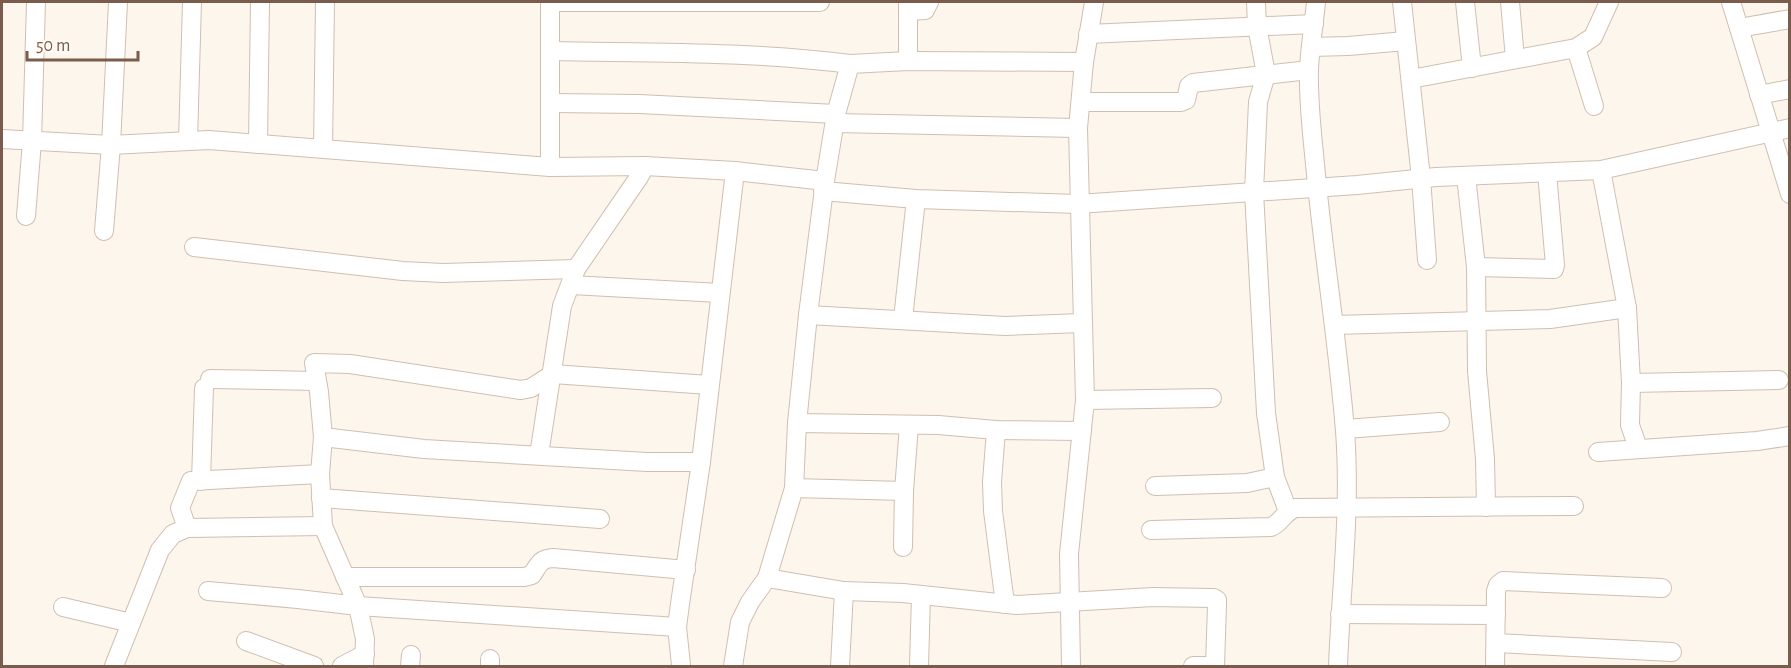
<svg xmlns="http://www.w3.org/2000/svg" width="1791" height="668" font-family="'Alegreya Sans',sans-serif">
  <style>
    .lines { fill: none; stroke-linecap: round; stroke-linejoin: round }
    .minor-casing { stroke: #d1beb0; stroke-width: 20 }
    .minor { stroke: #fff; stroke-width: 18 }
  </style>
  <rect width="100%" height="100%" fill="#fdf6ec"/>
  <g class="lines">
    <g class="minor-casing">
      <g id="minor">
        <path d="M550,2H820"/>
        <path d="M550,2V167"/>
        <path d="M908,2V61"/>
        <path d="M1256,2L1257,26L1266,74L1258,102L1254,192L1266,413L1275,477L1288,511"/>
        <path d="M1316,2C1314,24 1310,47 1309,69C1308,101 1312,133 1315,164C1323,253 1338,342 1345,431C1351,510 1341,588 1338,666"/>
        <path d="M1402,2L1421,178L1427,260"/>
        <path d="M1465,2L1472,68"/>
        <path d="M1510,2L1515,59"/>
        <path d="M1731,2L1790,194"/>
        <path d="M908,11L925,10L929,2"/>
        <path d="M1739,28L1790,19"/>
        <path d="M1088,34L1314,24"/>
        <path d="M1311,47L1348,46L1406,41"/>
        <path d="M1576,48L1594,106"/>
        <path d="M550,51C650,53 751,51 850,64"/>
        <path d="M1411,79L1576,48L1593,37L1609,2"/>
        <path d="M1759,95L1790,89"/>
        <path d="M1081,102H1181L1186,100L1189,86L1193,83L1309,70"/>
        <path d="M551,103L639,104L836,114L825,181L808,315L797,423L794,488L767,578L750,602L740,622L733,666"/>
        <path d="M836,114L850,64L908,61L1084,62"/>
        <path d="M835,123L1078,128"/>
        <path d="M2,139L111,145L209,140L550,167L645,166L735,171L825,181"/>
        <path d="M188,141L192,2"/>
        <path d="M258,144L260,2"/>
        <path d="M323,149L325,2"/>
        <path d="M1466,176L1476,267L1477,371L1485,459L1486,507"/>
        <path d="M823,191L916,199L1078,204L1357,185L1436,177L1601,170L1790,128"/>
        <path d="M26,216L32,141L36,2"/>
        <path d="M104,231L111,145L118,2"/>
        <path d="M194,247L403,271L443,273L576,269"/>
        <path d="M1476,267L1554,269L1555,265L1547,173"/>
        <path d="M571,285L720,293"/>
        <path d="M1627,308L1631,383L1630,425L1638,448"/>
        <path d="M808,315L1005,326L1082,323"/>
        <path d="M903,319L916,199"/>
        <path d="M1334,325L1550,319L1627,308L1601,170"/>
        <path d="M210,379L317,381"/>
        <path d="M1631,383L1779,380"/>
        <path d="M1085,400L1212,398"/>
        <path d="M797,423L938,425L996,430L1082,431"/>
        <path d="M1345,429L1440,422"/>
        <path d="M996,430L992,482L993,511L1005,604"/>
        <path d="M323,437L424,449L647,462H701"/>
        <path d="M1598,452L1757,441L1790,436"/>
        <path d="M539,455L562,306L576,269L639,177L645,166"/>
        <path d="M201,481L204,388"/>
        <path d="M1155,486L1247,483L1275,477"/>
        <path d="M794,488L904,491"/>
        <path d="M321,498L600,519"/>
        <path d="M187,528L180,508L191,481L320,474"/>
        <path d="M1151,530L1271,527C1281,523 1284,512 1295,508L1574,506"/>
        <path d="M903,547L904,491L909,425"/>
        <path d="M345,577H524L532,575C539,564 540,559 553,558L686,570"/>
        <path d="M767,578L844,591L903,593L1017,605L1153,597L1214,598L1217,600V605L1215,666"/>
        <path d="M208,591L298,599L358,606L677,627"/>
        <path d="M63,607L131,623"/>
        <path d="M1340,614L1496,615"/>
        <path d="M246,641L314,666"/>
        <path d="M1496,643L1672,652"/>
        <path d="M490,659V666"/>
        <path d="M681,665L677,627L680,604L701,462L735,171"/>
        <path d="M114,666L160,550L173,534L187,528L323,526"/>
        <path d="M342,666L365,654"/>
        <path d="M364,666L365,639L358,606L323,526L320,474L323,437L319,392L314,363L350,364L521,390L531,388L553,374L709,385"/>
        <path d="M410,666L411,655"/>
        <path d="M840,666L844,591"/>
        <path d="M919,666L921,595"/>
        <path d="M1071,666L1069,554L1085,400L1078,128L1084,62L1094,2"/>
        <path d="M1193,666H1215"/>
        <path d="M1495,666L1496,591L1498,585L1503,581L1662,588"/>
      </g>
    </g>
    <use href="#minor" class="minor"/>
  </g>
  <rect width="1791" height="668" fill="none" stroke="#7a5c4d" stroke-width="6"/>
  <path d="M27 51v9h111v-9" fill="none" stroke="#7a5c4d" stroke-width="3"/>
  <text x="36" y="51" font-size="18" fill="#7a5c4d" stroke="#fffaf3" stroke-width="4.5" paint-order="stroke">50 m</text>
</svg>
